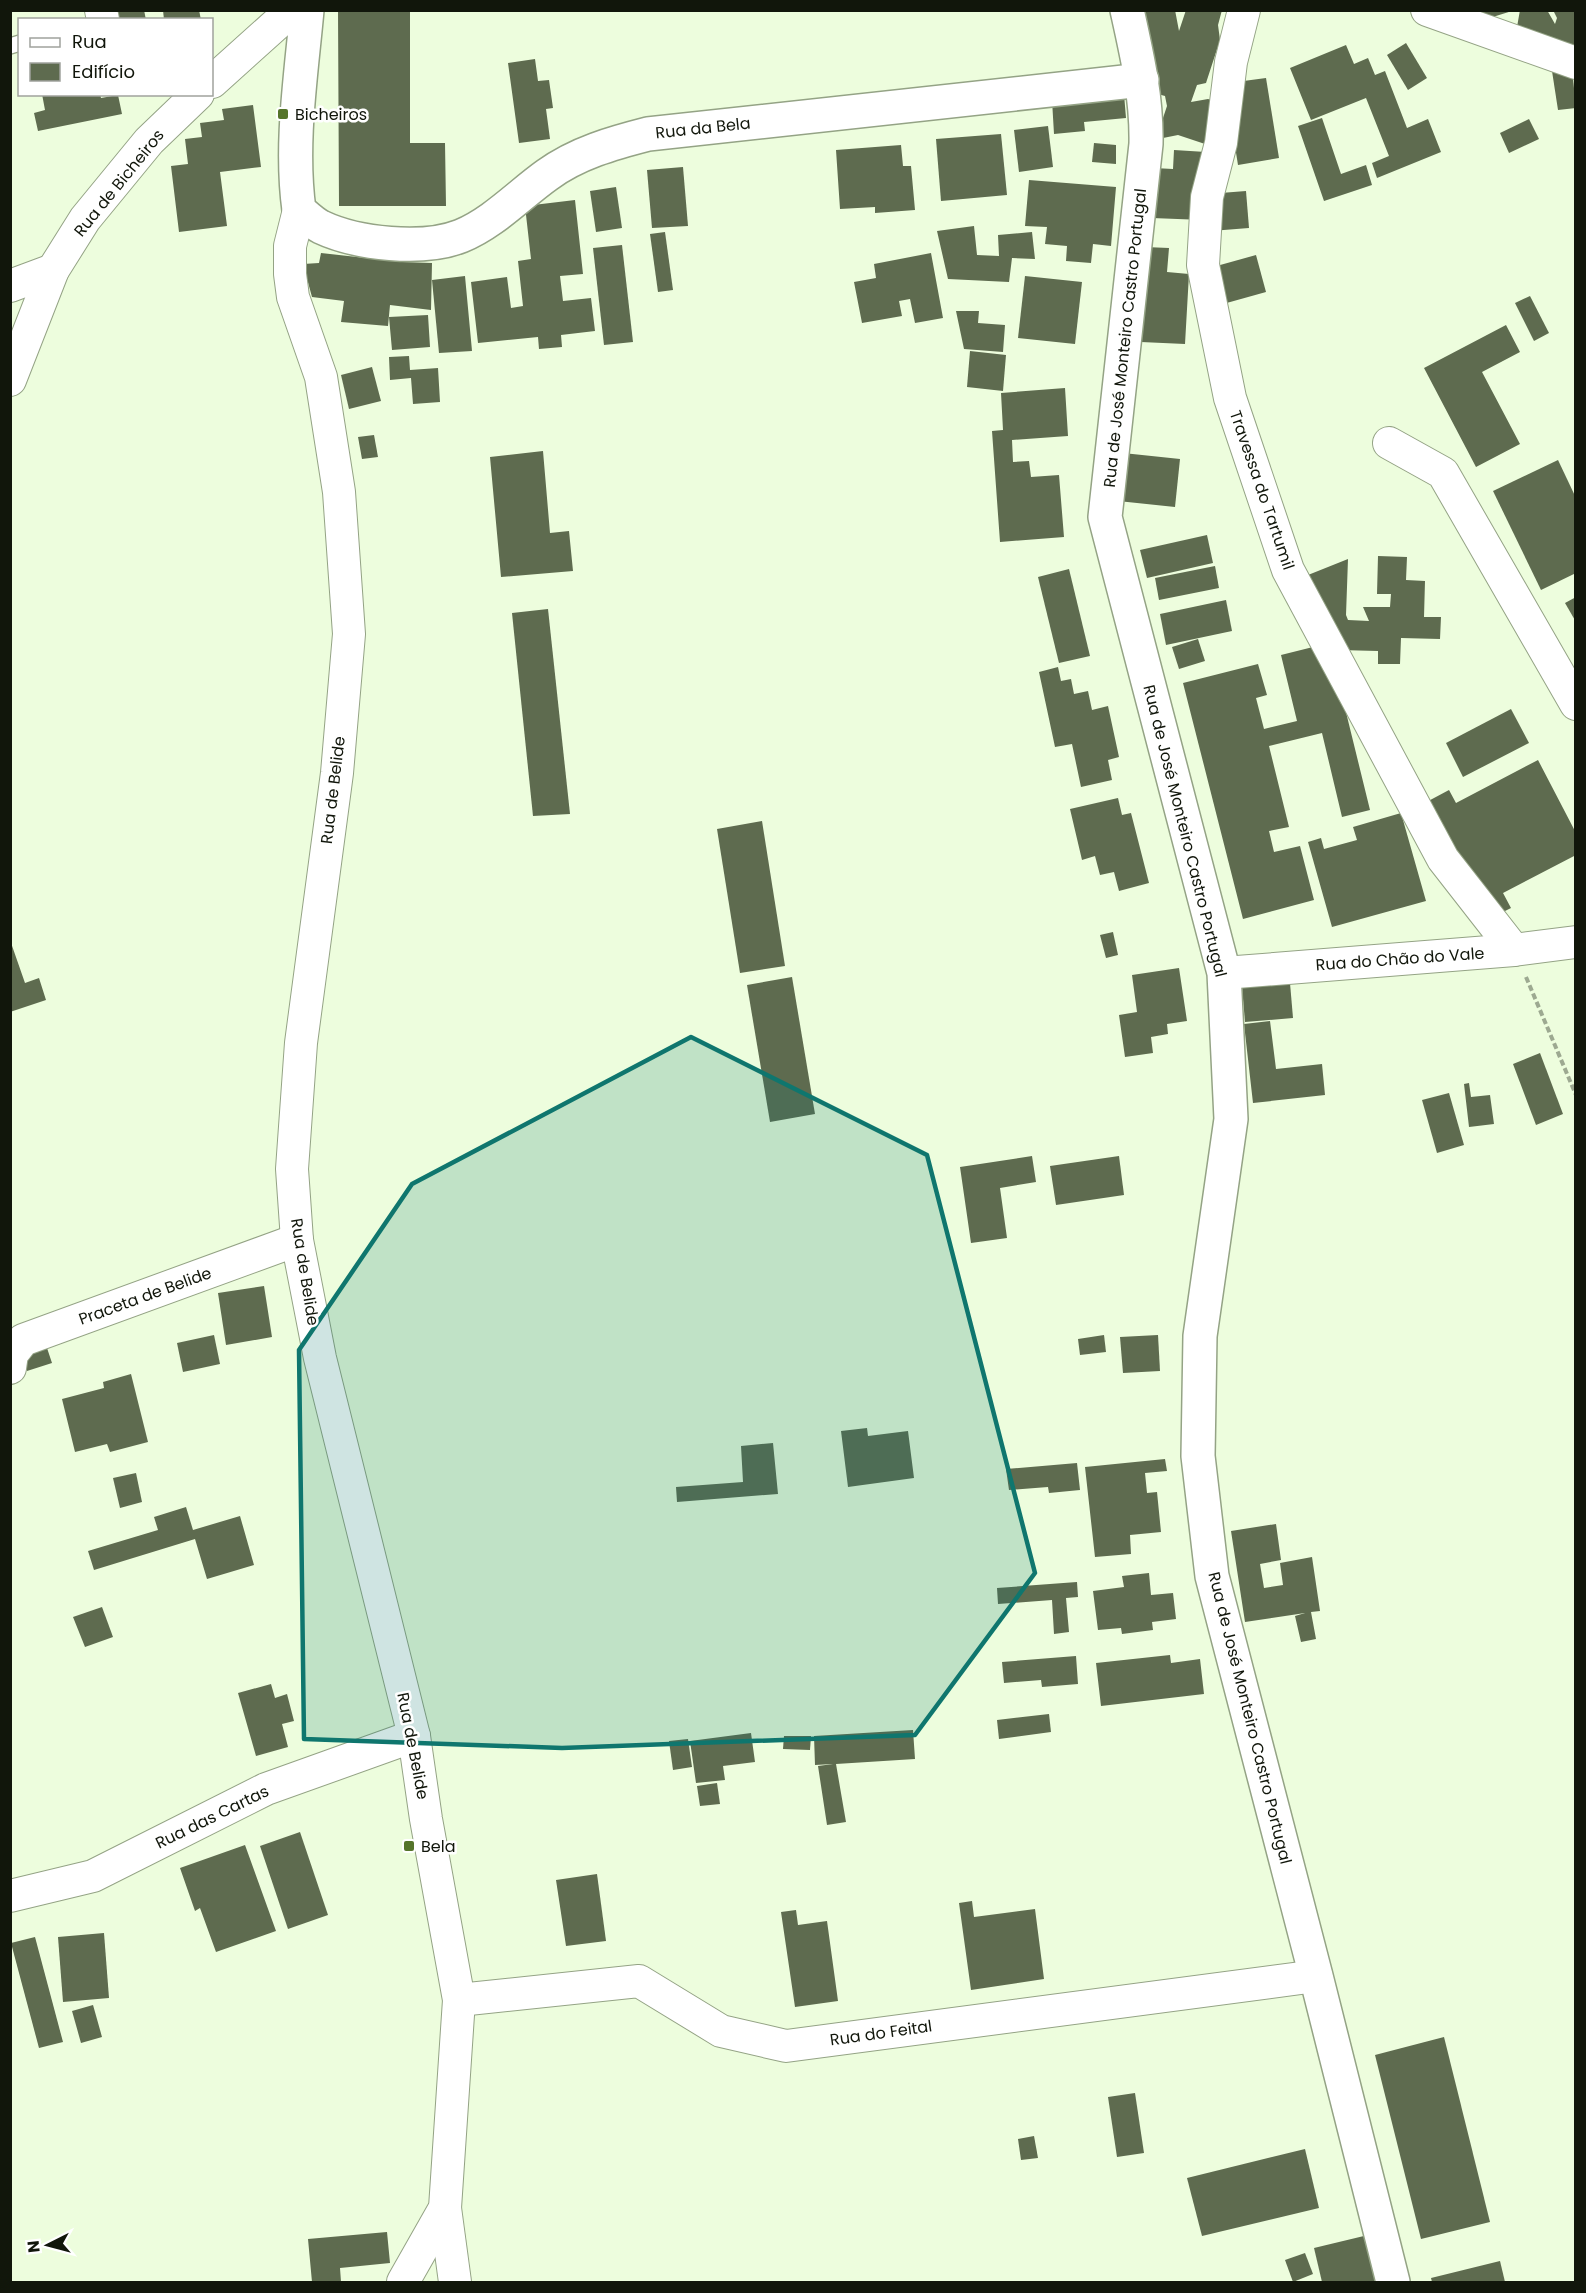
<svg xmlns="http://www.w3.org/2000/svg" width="1586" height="2293" font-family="Poppins,sans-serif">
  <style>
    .building { fill: #5e6b4f }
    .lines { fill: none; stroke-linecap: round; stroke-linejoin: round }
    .service-casing { stroke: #94a385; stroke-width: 18 }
    .minor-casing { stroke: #94a385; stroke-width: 34 }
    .tertiary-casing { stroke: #94a385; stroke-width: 36 }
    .secondary-casing { stroke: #94a385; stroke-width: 36 }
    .path { stroke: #9da991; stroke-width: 4; stroke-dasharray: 6 3; stroke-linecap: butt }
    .service { stroke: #fff; stroke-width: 15 }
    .minor { stroke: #fff; stroke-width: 32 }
    .tertiary { stroke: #fff; stroke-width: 33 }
    .secondary { stroke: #fff; stroke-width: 33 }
    .marked { fill: #0f766e; fill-opacity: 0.2; stroke: #0f766e; stroke-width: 4.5; stroke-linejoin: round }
    .poi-dot { fill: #55742a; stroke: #fff; stroke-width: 2 }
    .labels { text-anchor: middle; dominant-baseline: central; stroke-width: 5; stroke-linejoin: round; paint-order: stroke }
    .poi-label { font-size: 16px; fill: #11160b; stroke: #fff; text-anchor: start }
    .street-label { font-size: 16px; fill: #11160b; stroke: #fff }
  </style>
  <rect width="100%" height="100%" fill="#edfddd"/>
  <g class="building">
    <path d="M114,10H144L146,20H115Z"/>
    <path d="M163,10H199L201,20H164Z"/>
    <path d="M338,10H410V143H445L446,206H339Z"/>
    <path d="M1140,10H1175L1179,31L1186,10H1222L1218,25L1220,40L1206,83L1197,85L1191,102L1208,99L1218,102L1208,145L1178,135L1163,138L1161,124L1167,106L1165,96L1154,93Z"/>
    <path d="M1477,10H1512V11L1483,20Z"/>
    <path d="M1520,10H1547L1555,24L1557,18L1553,10H1576V59L1517,27Z"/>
    <path d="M1406,43L1427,78L1408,90L1387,55Z"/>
    <path d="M1346,45L1354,64L1368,58L1375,75L1385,71L1407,128L1428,119L1441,152L1377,178L1372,163L1389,156L1366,98L1311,120L1290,68Z"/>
    <path d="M535,59L538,81L549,80L553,108L546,109L550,139L519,143L508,63Z"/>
    <path d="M1572,68L1576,108L1558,110L1552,71Z"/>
    <path d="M1266,78L1279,158L1238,165L1229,109L1236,82Z"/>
    <path d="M42,94H100L101,98L118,95L122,114L38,131L34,113L45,110Z"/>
    <path d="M1124,94L1126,118L1084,122L1085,131L1054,134L1052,100Z"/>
    <path d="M253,105L261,167L220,172L227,226L179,232L171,166L188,164L185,139L202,137L200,123L224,120L222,109Z"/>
    <path d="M1322,118L1341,174L1366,165L1372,185L1324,201L1298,126Z"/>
    <path d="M1529,119L1539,139L1509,153L1500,133Z"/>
    <path d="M1048,126L1053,167L1019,172L1014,130Z"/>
    <path d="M1001,134L1007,195L941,201L936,139Z"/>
    <path d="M1094,143L1116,145V164L1092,162Z"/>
    <path d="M901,145L903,166H911L915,210L875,213V207L840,209L836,150Z"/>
    <path d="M1174,150L1206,152L1203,220L1152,218L1154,168L1173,169Z"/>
    <path d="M683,167L688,226L652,228L647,170Z"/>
    <path d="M1029,180L1116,187L1111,246L1093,244L1091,263L1066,261L1067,246L1045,244L1047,227L1025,226Z"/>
    <path d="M616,187L622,228L596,232L590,191Z"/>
    <path d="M1246,191L1249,228L1211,231L1208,194Z"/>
    <path d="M575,200L583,274L560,276L563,301L591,298L595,331L561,335L562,347L539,349L538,337L478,343L471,282L507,277L511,308L523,306L518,261L531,259L525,206Z"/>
    <path d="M974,226L977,255L999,256L998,235L1032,232L1035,259L1012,258L1009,282L948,279L937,231Z"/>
    <path d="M665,232L673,290L658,292L650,234Z"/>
    <path d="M622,245L633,342L604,345L593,248Z"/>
    <path d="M1145,247L1169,248L1167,272L1189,274L1185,344L1141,342Z"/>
    <path d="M321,253L402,262L432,263L431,310L390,305L388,326L341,322L344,301L312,297L303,264L319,263Z"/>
    <path d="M931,253L943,318L915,323L910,299L899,301L902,316L862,323L854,282L876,278L874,264Z"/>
    <path d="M1256,255L1266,292L1223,304L1213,267Z"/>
    <path d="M465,276L472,351L439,353L432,280Z"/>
    <path d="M1025,276L1082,282L1075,344L1018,338Z"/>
    <path d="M1530,296L1549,333L1534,341L1515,303Z"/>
    <path d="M956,311H979L978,323L1005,325L1003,352L964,349Z"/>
    <path d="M428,315L430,347L392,350L389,317Z"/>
    <path d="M1506,325L1520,352L1482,372L1520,444L1476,467L1424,368Z"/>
    <path d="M970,351L1006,355L1003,391L967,387Z"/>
    <path d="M409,356L410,370L438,368L440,402L413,404L411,378L390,380L389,357Z"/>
    <path d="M372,367L381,401L349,409L341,375Z"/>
    <path d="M1065,388L1068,436L1012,440L1013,462L1029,461L1031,477L1059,475L1064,537L1000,542L992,431L1003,430L1001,393Z"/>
    <path d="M374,435L378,457L362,459L358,437Z"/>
    <path d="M543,451L550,533L569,531L573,571L501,577L490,457Z"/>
    <path d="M1123,453L1180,459L1175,507L1118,501Z"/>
    <path d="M1558,460L1576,498V573L1541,590L1493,491Z"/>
    <path d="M1207,535L1213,563L1147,578L1140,550Z"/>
    <path d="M1378,556L1407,557L1406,580L1425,581L1424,617H1441L1440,639L1401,638L1400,664H1378V651L1339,650L1308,575L1348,559L1346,615L1348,620L1369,621L1363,607H1390L1391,594H1377Z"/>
    <path d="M1215,566L1219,588L1159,600L1155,578Z"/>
    <path d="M1069,569L1090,656L1059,663L1038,577Z"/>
    <path d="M1576,597V622L1565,603Z"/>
    <path d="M1226,600L1232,631L1166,645L1160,614Z"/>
    <path d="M548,609L570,814L533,816L512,613Z"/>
    <path d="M1198,639L1205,661L1179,669L1172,647Z"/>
    <path d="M1329,643L1370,810L1342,817L1322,733L1269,746L1289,827L1269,831L1274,852L1300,846L1314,900L1243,919L1183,683L1258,664L1267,695L1256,698L1264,729L1297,721L1281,655Z"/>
    <path d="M1058,667L1061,681L1071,679L1074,694L1088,691L1092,710L1108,706L1119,757L1108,760L1112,780L1081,787L1072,744L1055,747L1039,672Z"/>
    <path d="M1511,709L1529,743L1463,777L1446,743Z"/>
    <path d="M1538,760L1576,833V855L1503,893L1511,908L1489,919L1419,806L1449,790L1456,803Z"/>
    <path d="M1118,798L1122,815L1131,813L1149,883L1119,891L1114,872L1100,875L1095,856L1082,860L1070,809Z"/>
    <path d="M1401,813L1426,901L1332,927L1308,842L1321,838L1324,849L1357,840L1353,827Z"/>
    <path d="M762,821L785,966L740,973L717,829Z"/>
    <path d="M1113,932L1118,955L1106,958L1100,935Z"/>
    <path d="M10,940L25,983L39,978L46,1000L10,1012Z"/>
    <path d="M1179,968L1187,1021L1167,1024L1168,1034L1151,1037L1153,1053L1125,1057L1119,1015L1137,1012L1132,975Z"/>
    <path d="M792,977L815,1114L770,1122L747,985Z"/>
    <path d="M1290,983L1293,1018L1245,1022L1242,987Z"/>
    <path d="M1270,1021L1276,1069L1322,1064L1325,1095L1253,1103L1244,1024Z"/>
    <path d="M1540,1053L1563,1114L1536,1125L1513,1064Z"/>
    <path d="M1469,1083L1471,1097L1490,1095L1494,1124L1469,1127L1464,1084Z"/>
    <path d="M1449,1093L1464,1145L1437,1153L1422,1100Z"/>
    <path d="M1032,1156L1036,1182L1000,1188L1007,1238L971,1243L960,1167Z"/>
    <path d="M1119,1156L1124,1195L1056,1205L1050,1166Z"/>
    <path d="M264,1286L272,1337L226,1345L218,1293Z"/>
    <path d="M214,1335L220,1364L183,1372L177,1343Z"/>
    <path d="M1104,1335L1106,1352L1080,1355L1078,1339Z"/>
    <path d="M1158,1335L1160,1371L1123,1373L1120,1337Z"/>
    <path d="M45,1342L52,1363L27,1371L21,1350Z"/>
    <path d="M131,1374L148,1442L110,1452L107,1444L75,1452L62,1399L104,1388L103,1382Z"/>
    <path d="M867,1428L868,1436L908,1431L914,1478L848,1487L841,1431Z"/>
    <path d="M773,1443L778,1494L677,1502L676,1487L743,1482L741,1446Z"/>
    <path d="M1165,1459L1167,1471L1145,1473L1147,1493L1157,1492L1161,1532L1130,1535L1131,1554L1095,1557L1085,1467Z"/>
    <path d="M1077,1463L1080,1490L1049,1493L1048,1487L1009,1490L1006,1469Z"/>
    <path d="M136,1473L142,1502L120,1508L113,1478Z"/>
    <path d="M186,1507L193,1530L240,1516L254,1565L207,1579L195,1539L94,1570L88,1551L158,1530L154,1517Z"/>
    <path d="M1276,1524L1281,1560L1260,1564L1264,1588L1283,1585L1280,1563L1312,1557L1320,1611L1311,1612L1316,1639L1301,1642L1295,1616L1305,1613L1245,1622L1231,1531Z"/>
    <path d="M1149,1573L1151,1595L1173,1593L1176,1619L1152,1622L1153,1630L1122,1634L1121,1628L1098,1630L1093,1591L1124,1587L1122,1576Z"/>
    <path d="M1077,1582L1078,1597L1066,1598L1069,1632L1054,1634L1052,1600L998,1604L997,1588Z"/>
    <path d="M102,1607L113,1637L85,1647L73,1617Z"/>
    <path d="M1170,1655L1171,1663L1200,1659L1204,1694L1101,1706L1096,1663Z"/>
    <path d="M1076,1656L1078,1684L1042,1687L1041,1680L1004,1683L1002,1662Z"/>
    <path d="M271,1684L275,1698L287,1694L294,1721L282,1724L288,1747L256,1756L238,1693Z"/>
    <path d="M1049,1714L1051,1732L999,1739L997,1720Z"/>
    <path d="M913,1730L915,1759L836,1764L846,1822L827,1825L818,1766L833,1764L815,1765L814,1736Z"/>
    <path d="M751,1733L755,1762L723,1766L725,1780L696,1783L690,1741Z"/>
    <path d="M784,1736H811L810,1750L783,1749Z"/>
    <path d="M688,1739L692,1767L673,1770L669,1741Z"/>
    <path d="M717,1783L720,1804L700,1806L697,1786Z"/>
    <path d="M300,1832L328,1915L288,1929L260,1846Z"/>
    <path d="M245,1845L276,1931L216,1952L200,1908L195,1911L180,1868Z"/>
    <path d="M597,1874L606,1941L566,1946L556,1880Z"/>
    <path d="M972,1901L974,1917L1035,1909L1044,1979L971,1990L959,1903Z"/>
    <path d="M796,1910L798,1925L827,1921L838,2001L795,2007L781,1912Z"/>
    <path d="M104,1933L109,1998L63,2002L58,1937Z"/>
    <path d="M35,1937L63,2042L39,2048L11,1943Z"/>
    <path d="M93,2005L102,2037L81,2043L72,2011Z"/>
    <path d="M1444,2037L1490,2222L1421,2239L1375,2055Z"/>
    <path d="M1135,2093L1144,2153L1117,2157L1108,2097Z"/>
    <path d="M1034,2136L1038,2158L1021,2160L1018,2139Z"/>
    <path d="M1305,2149L1319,2208L1202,2236L1187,2178Z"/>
    <path d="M387,2232L390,2263L340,2268L341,2282H312L308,2239Z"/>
    <path d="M1368,2235L1379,2282H1322L1314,2248Z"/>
    <path d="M1305,2253L1313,2274L1293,2282L1285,2260Z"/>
    <path d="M1500,2261L1505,2282H1432L1431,2278Z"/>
  </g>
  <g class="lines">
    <g class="service-casing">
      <path id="service" d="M10,46L20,43"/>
    </g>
    <g class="minor-casing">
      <g id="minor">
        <path d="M101,10L103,20"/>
        <path d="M1244,10L1231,62L1221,143L1207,197L1203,265L1230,398L1288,570L1443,859L1514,950"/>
        <path d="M1427,10L1576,63"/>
        <path d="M212,82L292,10"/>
        <path d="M299,210L290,246V274L293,297L321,377L339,492L349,634L337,773L301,1043L292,1169L297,1240L320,1358L414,1736L426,1819L459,2000L445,2208L403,2282"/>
        <path d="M10,286L53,270"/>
        <path d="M10,380L53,270L85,219L149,141L198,94"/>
        <path d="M1389,443L1443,473L1576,704"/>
        <path d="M1224,973L1514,950L1576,942"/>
        <path d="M10,1368L12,1354L23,1340L297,1240"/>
        <path d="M10,1896L93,1876L266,1789L414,1736"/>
        <path d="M459,2000L639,1981L721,2031L786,2046L1316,1976"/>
        <path d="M445,2208L455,2282"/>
      </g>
    </g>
    <g class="tertiary-casing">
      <path id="tertiary" d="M307,10C301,76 290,145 299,210C306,216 313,223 321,227C357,244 423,251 461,236C493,223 519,195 547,175C577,153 613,143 648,134L1142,80"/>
    </g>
    <g class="secondary-casing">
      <path id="secondary" d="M1127,10C1137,55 1147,98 1146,144L1105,517L1224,973L1231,1119L1200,1336L1198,1456L1212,1576L1316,1976L1393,2282"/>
    </g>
    <path class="path" d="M1526,977L1576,1095"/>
    <use href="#service" class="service"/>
    <use href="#minor" class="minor"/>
    <use href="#tertiary" class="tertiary"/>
    <use href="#secondary" class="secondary"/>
  </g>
  <path class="marked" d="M691,1037L927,1155L1035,1573L915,1735L562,1748L304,1739L299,1350L412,1184Z"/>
  <g class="poi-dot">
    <rect x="277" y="108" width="12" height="12" rx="3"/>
    <rect x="403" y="1840" width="12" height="12" rx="3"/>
  </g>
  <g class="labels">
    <g class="poi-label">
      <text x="295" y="114">Bicheiros</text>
      <text x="421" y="1846">Bela</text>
    </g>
    <g class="street-label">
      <text transform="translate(703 128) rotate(-6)">Rua da Bela</text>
      <text transform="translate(119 183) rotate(-51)">Rua de Bicheiros</text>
      <text transform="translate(1125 338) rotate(-84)">Rua de José Monteiro Castro Portugal</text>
      <text transform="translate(1262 490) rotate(71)">Travessa do Tartumil</text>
      <text transform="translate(333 790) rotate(-83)">Rua de Belide</text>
      <text transform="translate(1185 831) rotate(76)">Rua de José Monteiro Castro Portugal</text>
      <text transform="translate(1400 959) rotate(-4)">Rua do Chão do Vale</text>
      <text transform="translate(305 1272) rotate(81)">Rua de Belide</text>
      <text transform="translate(145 1296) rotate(-20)">Praceta de Belide</text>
      <text transform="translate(1250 1718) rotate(76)">Rua de José Monteiro Castro Portugal</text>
      <text transform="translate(413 1746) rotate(79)">Rua de Belide</text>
      <text transform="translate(212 1817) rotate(-26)">Rua das Cartas</text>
      <text transform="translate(881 2033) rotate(-8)">Rua do Feital</text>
    </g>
  </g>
  <rect width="1586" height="2293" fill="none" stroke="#11160b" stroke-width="24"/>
  <rect x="18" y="18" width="195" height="78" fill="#ffffff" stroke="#a0a29d" stroke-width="1.5"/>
  <rect x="30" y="38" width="30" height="9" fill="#ffffff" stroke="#a0a29d" stroke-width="1.5"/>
  <text x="72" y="48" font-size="18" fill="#11160b">Rua</text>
  <rect x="30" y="63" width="30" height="18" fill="#5e6b4f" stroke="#a0a29d" stroke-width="1.5"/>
  <text x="72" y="78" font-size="18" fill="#11160b">Edifício</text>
  <g transform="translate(48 2245) rotate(264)" stroke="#ffffff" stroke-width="4.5" paint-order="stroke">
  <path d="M0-4.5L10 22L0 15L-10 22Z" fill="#11160b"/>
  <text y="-9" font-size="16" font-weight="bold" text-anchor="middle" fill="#11160b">N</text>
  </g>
</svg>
